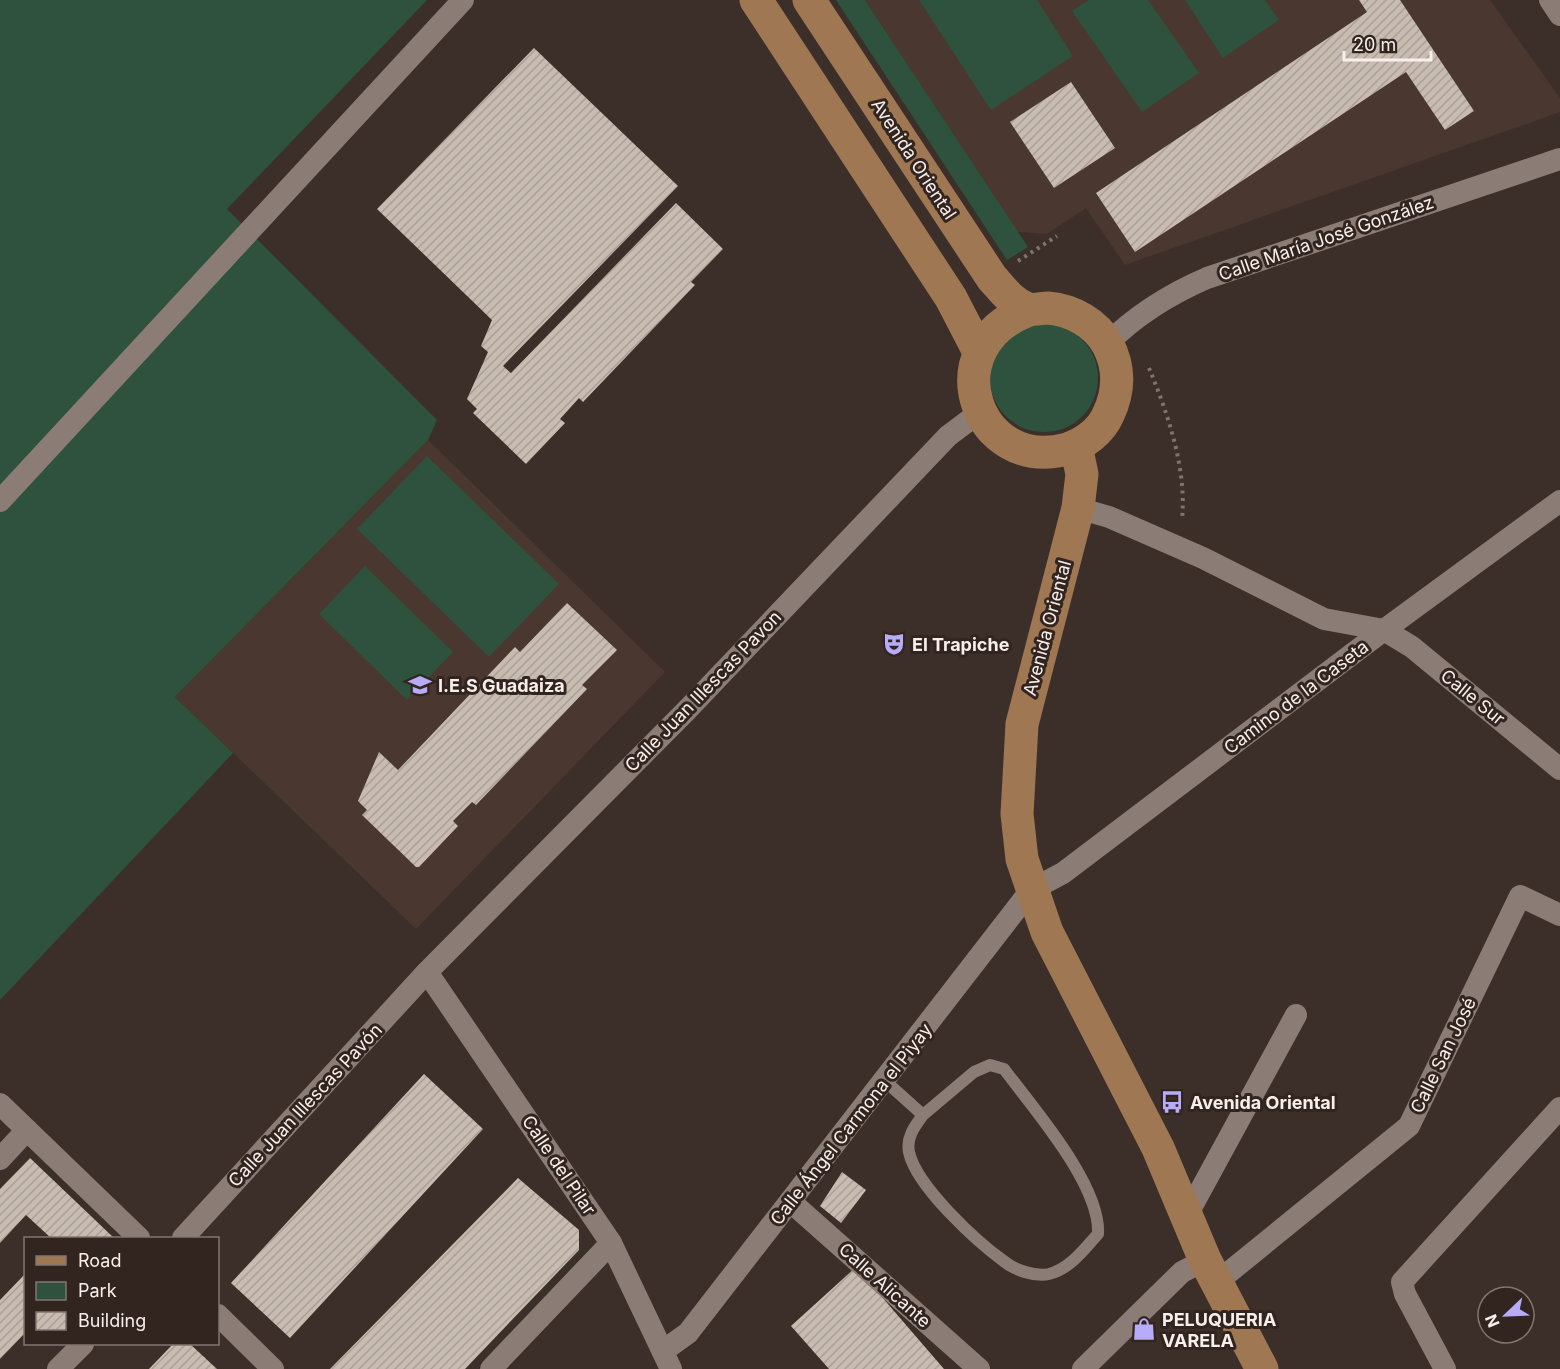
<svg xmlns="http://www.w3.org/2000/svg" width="1560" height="1369" font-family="Inter,sans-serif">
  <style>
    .built { fill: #4a372f }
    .green { fill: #2e523d }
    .building { fill: url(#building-hatch) }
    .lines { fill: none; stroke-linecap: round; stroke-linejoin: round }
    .path { stroke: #7f736f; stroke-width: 4; stroke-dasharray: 3 4.5; stroke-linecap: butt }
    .lane { stroke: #8b7c75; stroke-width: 12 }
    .street { stroke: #8b7c75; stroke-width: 22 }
    .secondary { stroke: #9f7752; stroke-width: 33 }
    .labels { text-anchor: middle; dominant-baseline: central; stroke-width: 6; stroke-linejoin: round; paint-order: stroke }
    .street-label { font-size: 18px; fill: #f8efec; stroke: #322520 }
    .poi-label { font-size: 18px; font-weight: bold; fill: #f8efec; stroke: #322520; text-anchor: start }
  </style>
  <defs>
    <pattern id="building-hatch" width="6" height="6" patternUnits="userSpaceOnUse" patternTransform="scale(1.5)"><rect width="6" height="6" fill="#c8bcb1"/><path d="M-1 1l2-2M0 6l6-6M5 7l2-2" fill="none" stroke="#a89f96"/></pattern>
  </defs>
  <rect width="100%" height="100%" fill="#3c2f2a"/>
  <g class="built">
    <path d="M865,0H1490L1560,98V112L1125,265L1086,208L1047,234L1018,232Z"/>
    <path d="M428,440L665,672L416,929L175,697Z"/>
  </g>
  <g class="green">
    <path d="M0,0H427L227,209L437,420L428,440L175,697L233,753L0,1000Z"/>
    <path d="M836,0H865L1028,247L1007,260Z"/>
    <path d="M919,0H1037L1073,56L991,110Z"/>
    <path d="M1089,0H1148L1199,73L1142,112L1072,11Z"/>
    <path d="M1185,0H1265L1279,20L1223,58Z"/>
    <circle cx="1044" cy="378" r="54"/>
    <path d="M427,456L559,584L489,657L357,529Z"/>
    <path d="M365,566L453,652L407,700L319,614Z"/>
  </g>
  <g class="building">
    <path d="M1359,0H1400L1474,111L1445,130L1406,72L1135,252L1096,193L1367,12Z"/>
    <path d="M534,48L678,186L503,366L511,373L676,203L723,249L691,282L695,285L583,402L579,398L560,419L565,423L526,464L473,413L477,409L467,399L488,352L481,346L492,320L377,209Z"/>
    <path d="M1071,82L1115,148L1054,188L1010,122Z"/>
    <path d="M567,603L617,650L582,685L587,689L476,805L472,802L453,821L458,826L419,867H416L362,815L367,810L358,801L379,752L398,770L515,647L520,652Z"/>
    <path d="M424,1074L483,1129L290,1338L231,1283Z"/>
    <path d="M30,1158L114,1238H51L26,1215L0,1243V1189Z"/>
    <path d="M842,1172L866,1190L841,1223L820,1206Z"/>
    <path d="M518,1178L579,1230V1250L465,1369H330Z"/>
    <path d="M856,1267L944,1369H829L791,1326Z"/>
    <path d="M26,1273V1332L0,1359V1300Z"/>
    <path d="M173,1344H190L217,1369H149Z"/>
  </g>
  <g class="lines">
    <g class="path">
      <path d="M1018,261L1057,236"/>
      <path d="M1149,368C1168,414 1187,469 1182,520"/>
    </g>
    <path class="lane" d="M884,1080L923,1115C915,1126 906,1137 909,1152C916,1186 977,1242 1005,1262C1015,1270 1035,1277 1049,1274C1070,1269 1084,1249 1098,1234C1101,1185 1033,1108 1004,1069L990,1065L974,1072L923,1115"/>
    <g class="street">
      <path d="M1550,0L1560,15"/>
      <path d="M1107,344C1136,315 1170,294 1207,278L1560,159"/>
      <path d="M0,501L463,0"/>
      <path d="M1078,508L1109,517L1203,558L1324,619L1384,630L1412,647L1560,769"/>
      <path d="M427,972L611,1243L671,1369"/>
      <path d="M0,1104L139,1238"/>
      <path d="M0,1159L27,1130"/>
      <path d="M791,1202L979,1369"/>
      <path d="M1186,1217L1296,1015"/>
      <path d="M183,1238L427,972L687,710L948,436L980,412"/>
      <path d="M1217,1282L1409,1126L1520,896L1560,915"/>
      <path d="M218,1315L273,1369"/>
      <path d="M663,1351L688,1333L1031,890L1063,873L1384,630L1560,501"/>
      <path d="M58,1369L83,1344"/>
      <path d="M491,1369L611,1243"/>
      <path d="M1083,1369L1182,1272L1205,1260"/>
      <path d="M1445,1369L1405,1294L1402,1282L1560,1108"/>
    </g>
    <g class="secondary">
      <path d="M756,0L951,298L979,352"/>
      <path d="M809,0L992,278C1003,290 1011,302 1026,308C1033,311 1041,308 1048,308C1072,310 1096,323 1108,345C1120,368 1119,392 1108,415C1101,431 1084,444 1067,449C976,474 931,346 1029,310"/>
      <path d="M1076,446L1082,474L1078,508L1022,724L1017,814L1022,859L1047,932L1158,1148L1205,1260L1262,1369"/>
    </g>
  </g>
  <defs>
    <g id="theatre-bare" transform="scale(1.8)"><path d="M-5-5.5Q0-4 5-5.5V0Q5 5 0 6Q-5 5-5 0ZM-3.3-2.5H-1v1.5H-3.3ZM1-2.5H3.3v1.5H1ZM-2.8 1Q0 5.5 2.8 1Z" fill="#b6acf8" stroke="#322520" stroke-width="2.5" paint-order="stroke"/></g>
    <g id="school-bare" transform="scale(1.8)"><path d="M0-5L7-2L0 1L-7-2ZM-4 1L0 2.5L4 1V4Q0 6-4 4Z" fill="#b6acf8" stroke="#322520" stroke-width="2.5" paint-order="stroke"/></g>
    <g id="bus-bare" transform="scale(1.8)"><path d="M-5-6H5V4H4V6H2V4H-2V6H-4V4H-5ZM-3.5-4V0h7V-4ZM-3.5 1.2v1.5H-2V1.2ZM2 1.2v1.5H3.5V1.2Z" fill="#b6acf8" stroke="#322520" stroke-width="2.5" paint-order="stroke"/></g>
    <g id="shop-bare" transform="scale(1.8)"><path d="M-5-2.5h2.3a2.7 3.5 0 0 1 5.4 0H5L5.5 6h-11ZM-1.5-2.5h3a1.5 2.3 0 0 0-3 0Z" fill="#b6acf8" stroke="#322520" stroke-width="2.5" paint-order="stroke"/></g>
  </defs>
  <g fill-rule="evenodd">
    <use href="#theatre-bare" x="894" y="644"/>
    <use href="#school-bare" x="420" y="685"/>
    <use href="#bus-bare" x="1172" y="1102"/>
    <use href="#shop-bare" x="1144" y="1329"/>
  </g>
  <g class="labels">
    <g class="street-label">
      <text transform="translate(914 159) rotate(57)">Avenida Oriental</text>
      <text transform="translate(1326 238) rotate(-19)">Calle María José González</text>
      <text transform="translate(1047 628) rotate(-75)">Avenida Oriental</text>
      <text transform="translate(703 691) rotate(-46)">Calle Juan Illescas Pavon</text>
      <text transform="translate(1296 697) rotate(-37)">Camino de la Caseta</text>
      <text transform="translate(1473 697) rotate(39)">Calle Sur</text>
      <text transform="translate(1443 1055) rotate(-64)">Calle San José</text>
      <text transform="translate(305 1105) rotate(-47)">Calle Juan Illescas Pavón</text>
      <text transform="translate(851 1124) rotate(-52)">Calle Ángel Carmona el Piyay</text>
      <text transform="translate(559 1165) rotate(56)">Calle del Pilar</text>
      <text transform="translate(885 1285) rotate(42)">Calle Alicante</text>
    </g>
    <g class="poi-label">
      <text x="912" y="644">El Trapiche</text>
      <text x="438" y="685">I.E.S Guadaiza</text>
      <text x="1190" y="1102">Avenida Oriental</text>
      <text x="1162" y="1319">PELUQUERIA<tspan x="1162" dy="21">VARELA</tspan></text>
    </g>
  </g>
  <rect x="24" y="1237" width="195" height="108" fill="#322520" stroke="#817672" stroke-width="1.5"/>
  <rect x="36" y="1256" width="30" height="9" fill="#9f7752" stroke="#817672" stroke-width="1.5"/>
  <text x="78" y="1267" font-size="18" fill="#f8efec">Road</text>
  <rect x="36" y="1282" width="30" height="18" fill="#2e523d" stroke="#817672" stroke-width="1.5"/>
  <text x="78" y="1297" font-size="18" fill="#f8efec">Park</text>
  <rect x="36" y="1312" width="30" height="18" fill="url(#building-hatch)" stroke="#817672" stroke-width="1.5"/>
  <text x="78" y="1327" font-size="18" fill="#f8efec">Building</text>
  <g transform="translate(1506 1315) rotate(247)"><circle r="28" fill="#322520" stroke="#817672" stroke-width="1.5"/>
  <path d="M0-4.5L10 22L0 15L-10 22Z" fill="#b6acf8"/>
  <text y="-9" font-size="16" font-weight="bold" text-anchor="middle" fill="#f8efec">N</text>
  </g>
  <path d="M1344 51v9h87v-9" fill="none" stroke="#f8efec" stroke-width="3"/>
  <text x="1353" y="51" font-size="18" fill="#f8efec" stroke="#322520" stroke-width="4.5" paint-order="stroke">20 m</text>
</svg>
